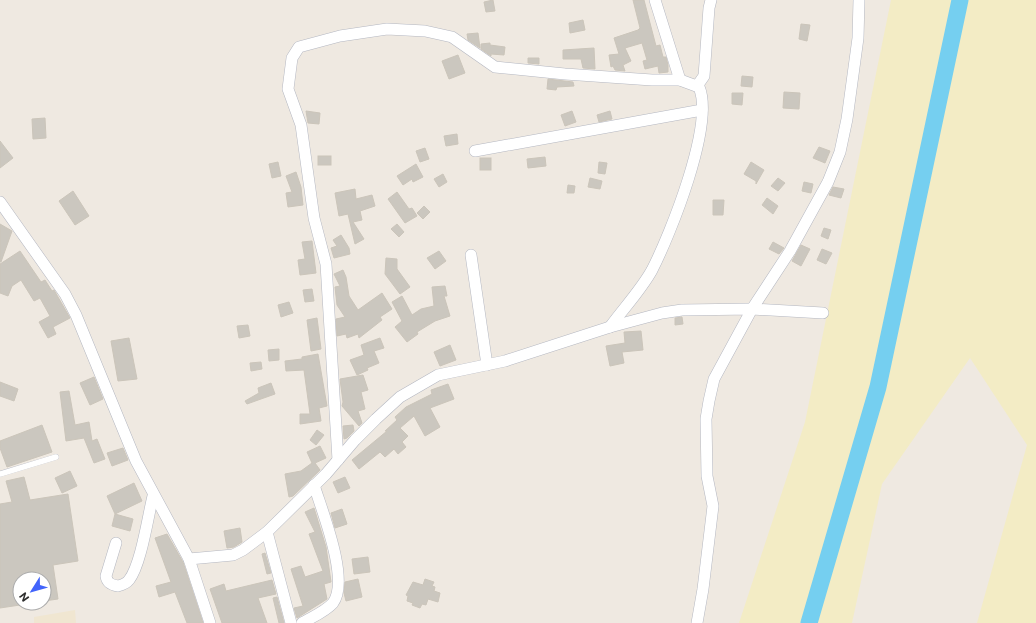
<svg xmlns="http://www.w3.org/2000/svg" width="1036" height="623" font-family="Commissioner,sans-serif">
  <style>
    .education { fill: #f0e6d1 }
    .sand { fill: #f3ecc5 }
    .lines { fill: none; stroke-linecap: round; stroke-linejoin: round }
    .river { stroke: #75cff0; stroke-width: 17 }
    .building { fill: #cbc7bf; stroke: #cbc5ba }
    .lane-casing { stroke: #b4b7c1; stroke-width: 6 }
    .street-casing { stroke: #b4b7c1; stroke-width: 12 }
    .lane { stroke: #fff; stroke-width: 5.5 }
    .street { stroke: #fff; stroke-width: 11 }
  </style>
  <rect width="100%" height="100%" fill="#efe9e1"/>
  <path class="education" d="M75,610L76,623H34V617Z"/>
  <path class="sand" d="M891,0H1036V623H977L1027,445L970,358L882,484L852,623H739L805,422Z"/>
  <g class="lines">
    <path class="river" d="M809,623L878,387L960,0"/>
  </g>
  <g class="building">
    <path d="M493,0L495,11L486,12L484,2Z"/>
    <path d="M633,0H644L656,46L660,45L663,57H666L668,65V72L659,73L658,66L645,69L643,61L647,60L642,43L625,48L631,61L623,65L625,71L615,70L613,66L611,67L609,55L619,54L614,38L638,30L640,28Z"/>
    <path d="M583,20L585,30L570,33L569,23Z"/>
    <path d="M801,24L810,25L807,41L799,39Z"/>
    <path d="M478,33L480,48L468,40L467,34Z"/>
    <path d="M490,43V45L505,47L504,55L491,54V56L481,49V44Z"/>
    <path d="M594,48L595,69L583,68L581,59H563V50Z"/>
    <path d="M458,55L465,73L449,79L442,61Z"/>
    <path d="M528,58H539V64L528,63Z"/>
    <path d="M742,76L753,77L752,87L741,86Z"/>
    <path d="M548,79L573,82L574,86L557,87L556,90L547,89Z"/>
    <path d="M784,92L800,93L799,109L783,108Z"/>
    <path d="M732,93H743L742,105L732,104Z"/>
    <path d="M306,111L320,113L319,124L308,123Z"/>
    <path d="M572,111L576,122L565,126L561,115Z"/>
    <path d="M610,111L612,119L599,122L597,115Z"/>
    <path d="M45,118L46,138L33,139L32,119Z"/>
    <path d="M457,134L458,144L446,146L444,136Z"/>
    <path d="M0,141L13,158L0,168Z"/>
    <path d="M819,147L830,151L825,163L813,158Z"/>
    <path d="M425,148L429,159L420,162L416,151Z"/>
    <rect x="318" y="156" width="13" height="9"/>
    <path d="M545,157L546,166L528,168L527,159Z"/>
    <rect x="480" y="158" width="11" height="12"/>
    <path d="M278,162L281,176L272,178L269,164Z"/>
    <path d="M599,162L607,163L605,174L598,173Z"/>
    <path d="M751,162L764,170L756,184V181L744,174Z"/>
    <path d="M416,164L423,177L413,182L412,179L403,185L397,176Z"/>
    <path d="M296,172L301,187L303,205L288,207L286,193L292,192L286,176Z"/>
    <path d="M443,174L447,182L439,187L434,179Z"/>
    <path d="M590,178L602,181L600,189L588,187Z"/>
    <path d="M778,178L785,183L778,191L771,186Z"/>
    <path d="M804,182L813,184L811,193L802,191Z"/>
    <path d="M568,185L575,186L574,193H567Z"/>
    <path d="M833,187L844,189L841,198L829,195Z"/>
    <path d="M355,189L356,199L372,195L375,206L360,211L362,220L353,222L364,239L355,244L348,214L339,216L335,193Z"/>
    <path d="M73,191L89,216L75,225L59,201Z"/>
    <path d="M397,192L409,209L412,208L417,216L405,223L388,199Z"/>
    <path d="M767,198L778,206L773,214L762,205Z"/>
    <path d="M713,200H724L723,215H713Z"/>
    <path d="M424,206L430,212L423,219L417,213Z"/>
    <path d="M0,224L12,231L1,262H0Z"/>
    <path d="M397,224L404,232L399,237L391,229Z"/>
    <path d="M824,228L831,230L828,239L821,236Z"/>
    <path d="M341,235L349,248L350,254L334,258L331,248L337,246L333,240Z"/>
    <path d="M312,241L316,273L300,275L298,260L305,259L302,242Z"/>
    <path d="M773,242L784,248L779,254L769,249Z"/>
    <path d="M801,245L810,249L801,266L792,261Z"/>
    <path d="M822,249L832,253L826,264L817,260Z"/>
    <path d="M20,251L41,282L45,280L52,291L54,290L70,318L53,327L56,334L48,338L39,322L50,316L40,298L34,301L21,280L12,286L8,296L0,293V264Z"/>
    <path d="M439,251L446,261L435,269L427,258Z"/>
    <path d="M386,258L397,259V269L410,287L400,294L385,274Z"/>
    <path d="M343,270L346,277L349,296L358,310L382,293L392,309L380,317L382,320L359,338L358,334L347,338L346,334L337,336L336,319L345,317L337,305L335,287L340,286L334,274Z"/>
    <path d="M445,286L447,296H444L450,316L435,321L417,332L418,334L407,342L395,327L402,321L392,302L402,296L412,315L421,309L434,306L432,287Z"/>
    <path d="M312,289L314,301L305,302L303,290Z"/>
    <path d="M289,302L293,313L281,317L278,305Z"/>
    <path d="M682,317L683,324L675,325V318Z"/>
    <path d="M317,318L321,349L311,351L307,320Z"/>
    <path d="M248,325L250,336L239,338L237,326Z"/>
    <path d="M641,331L643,350L622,352L624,363L610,366L606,346L625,343L624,332Z"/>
    <path d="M129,338L137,379L118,381L111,341Z"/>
    <path d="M380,338L384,348L374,351L379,363L367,368L368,370L357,375L350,360L364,355L361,345Z"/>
    <path d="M450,345L456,360L440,366L434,352Z"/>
    <path d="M279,349V360L269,361L268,350Z"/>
    <path d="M318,354L327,406L319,408L321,421L300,424V414H310L304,370L286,371L285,361L302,359V357Z"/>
    <path d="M261,362L262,369L251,371L250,363Z"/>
    <path d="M363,375L368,390L361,392L365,409L358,411L362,423L359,426L342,406L343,402L340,379Z"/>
    <path d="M94,377L103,399L90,405L80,383Z"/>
    <path d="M0,382L18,389L14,401L0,396Z"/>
    <path d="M271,383L275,394L247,404L245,401L259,393L258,388Z"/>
    <path d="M448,384L454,399L430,408L440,427L425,436L414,416L400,428L408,436L402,442L406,447L398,454L394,449L385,457L380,452L359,469L352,460L387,431H385L397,420L395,417L406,407L432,394L431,390Z"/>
    <path d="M69,391L75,425L89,422L92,441L97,439L105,459L94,463L84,438L66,441L60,392Z"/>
    <path d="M42,425L52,452L7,467L0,448V441Z"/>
    <path d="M353,425L354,431L347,438L344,439L343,426Z"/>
    <path d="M317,430L324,435L316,445L310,440Z"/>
    <path d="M320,446L326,458L315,463L320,470L293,496L289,497L285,474L301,471L312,463L307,452Z"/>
    <path d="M123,448L128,460L112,466L107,453Z"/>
    <path d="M70,471L77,486L62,493L55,478Z"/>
    <path d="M24,477L30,500L68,494L78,561L53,565L58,599L44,601V579H20V605L0,608V504L12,502L6,481Z"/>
    <path d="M345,477L350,488L338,493L333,482Z"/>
    <path d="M134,483L142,501L115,514L107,496Z"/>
    <path d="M314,508L326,547L331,582L324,584L327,599L297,618L294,608L303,606L291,569L301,566L305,577L323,571L309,534L315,532L305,512Z"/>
    <path d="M342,509L347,524L335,528L331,513Z"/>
    <path d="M115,514L133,519L130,531L112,526Z"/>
    <path d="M240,528L242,542L234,547L227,548L224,531Z"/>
    <path d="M167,534L183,562L203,623H187L175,592L159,597L156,586L171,582L155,538Z"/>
    <path d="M265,553L271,573L267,574L262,554Z"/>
    <path d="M368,557L370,572L354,574L352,559Z"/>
    <path d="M358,579L362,597L346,601L344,593L345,582Z"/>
    <path d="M425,579L434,582L432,586L435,587L434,591L440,593L438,602L428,599L426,605L422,604L420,608L412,605L413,603L407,601L408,596L406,595L413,582L423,585Z"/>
    <path d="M272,580L276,594L258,598L267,623H222L210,589L224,584L226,591Z"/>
    <path d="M277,597L284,623H279L273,598Z"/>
  </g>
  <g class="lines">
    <g class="lane-casing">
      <path id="lane" d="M0,474L56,457"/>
    </g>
    <g class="street-casing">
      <g id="street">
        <path d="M655,0L680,80"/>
        <path d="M697,86L704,76L709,8L711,0"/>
        <path d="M475,151L702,110"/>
        <path d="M0,202L65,294L76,315L136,461L189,559L210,623"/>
        <path d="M471,255L487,365"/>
        <path d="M338,460L326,264L314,218L301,125L288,89L292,58L299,47L340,36L387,29L425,31L452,37L495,67L565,74L652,80H680L699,87C715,124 670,235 652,270C641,290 623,309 610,327"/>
        <path d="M267,532L291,623"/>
        <path d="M116,543L106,576C107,583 111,585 118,586C122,585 126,584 129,580C141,565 148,516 153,496"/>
        <path d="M189,559L233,555L243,550L267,532L326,474L355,440L376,419L400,397L438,375L505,361L610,327L662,313L682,310L752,309L823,313"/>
        <path d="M302,623C312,617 325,612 333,603C350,580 322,511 314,485"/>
        <path d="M697,623L703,589L713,506L707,476L706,419L709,401L714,379L752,309L790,251L828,182L840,152L847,119L858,38L859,0"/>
      </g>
    </g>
    <use href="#lane" class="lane"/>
    <use href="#street" class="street"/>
  </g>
  <g transform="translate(32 591) rotate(233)"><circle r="19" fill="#ffffff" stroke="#ababab"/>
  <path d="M0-3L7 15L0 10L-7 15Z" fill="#4264fb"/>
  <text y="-6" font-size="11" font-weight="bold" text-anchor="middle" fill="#2e2e2e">N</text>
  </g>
</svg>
